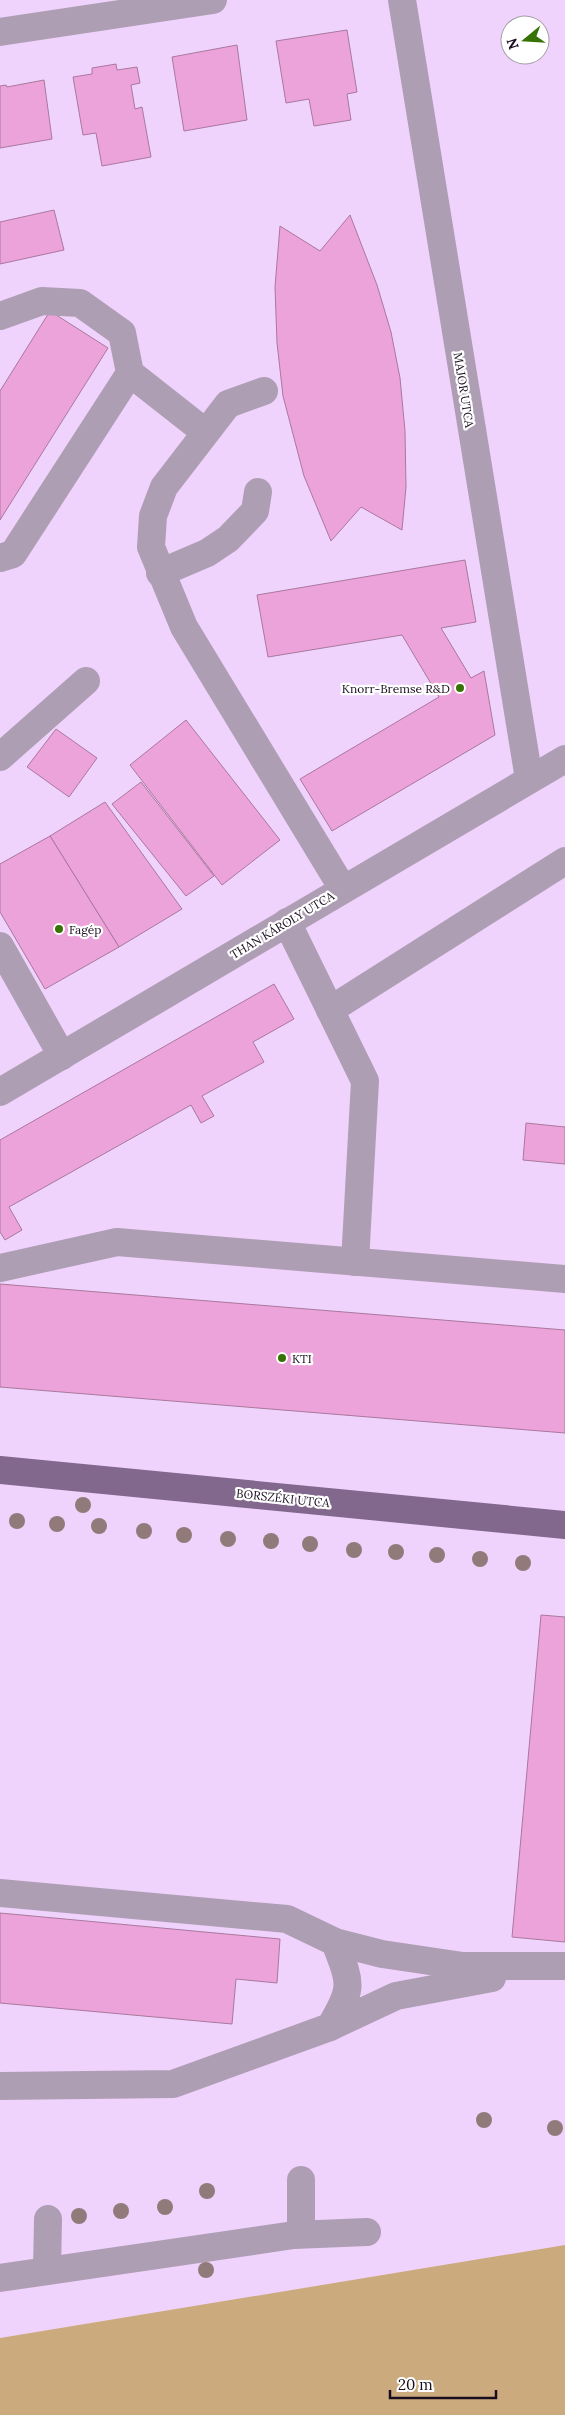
<svg xmlns="http://www.w3.org/2000/svg" width="565" height="2415" font-family="Lora,serif">
  <style>
    .green { fill: #cbab7d }
    .building { fill: #eca3da; stroke: #a9789c }
    .lines { fill: none; stroke-linecap: round; stroke-linejoin: round }
    .minor { stroke: #ae9eb4; stroke-width: 28 }
    .major { stroke: #83688e; stroke-width: 28 }
    .tree { fill: #927a7a }
    .poi-dot { fill: #367204; stroke: #fff; stroke-width: 2 }
    .labels { text-anchor: middle; dominant-baseline: central; stroke-width: 4.5; stroke-linejoin: round; paint-order: stroke }
    .street-label { font-size: 12px; fill: #190d1e; stroke: #fff }
    .poi-label { font-size: 12px; fill: #190d1e; stroke: #fff; text-anchor: start }
  </style>
  <rect width="100%" height="100%" fill="#f0d3fc"/>
  <path class="green" d="M565,2245V2415H0V2338Z"/>
  <g class="building">
    <path d="M347,30L357,92L347,94L351,120L314,126L309,99L286,103L276,41Z"/>
    <path d="M237,45L247,120L184,131L172,57Z"/>
    <path d="M116,64L117,70L137,67L140,83L131,85L135,109L142,107L151,157L102,166L96,133L83,135L73,77L92,74V68Z"/>
    <path d="M44,80L52,139L0,148V86L6,85L7,87Z"/>
    <path d="M54,210L64,250L0,264V222Z"/>
    <path d="M350,215L377,285L391,332L400,378L405,431L406,487L402,530L361,507L331,541L304,476L283,396L277,343L275,287L280,226L320,251Z"/>
    <path d="M50,311L108,348L0,520V391Z"/>
    <path d="M465,560L476,622L441,628L471,678L484,671L495,735L332,831L300,779L439,697L402,635L268,657L257,595Z"/>
    <path d="M186,720L280,840L222,885L130,765Z"/>
    <path d="M56,729L97,758L69,797L27,767Z"/>
    <path d="M141,782L214,876L186,896L112,804Z"/>
    <path d="M105,802L182,909L119,947L50,836Z"/>
    <path d="M50,836L119,947L45,989L0,912V864Z"/>
    <path d="M274,984L294,1019L253,1042L264,1062L202,1096L214,1116L201,1123L191,1105L9,1207L22,1230L5,1240L0,1232V1140Z"/>
    <path d="M526,1123L565,1127V1164L523,1160Z"/>
    <path d="M0,1284L565,1330V1433L0,1387Z"/>
    <path d="M541,1615L565,1617V1942L512,1937Z"/>
    <path d="M0,1913L280,1939L277,1983L236,1979L232,2024L0,2003Z"/>
  </g>
  <g class="lines">
    <g class="minor">
      <path d="M402,0L529,779"/>
      <path d="M0,32L213,0"/>
      <path d="M0,316L42,301L80,303L122,333L130,373L205,432"/>
      <path d="M264,391L228,404L164,487L153,516L151,547L184,627L343,889"/>
      <path d="M0,558L13,554L130,373"/>
      <path d="M160,573L207,553L228,539L255,511L258,492"/>
      <path d="M0,757L86,681"/>
      <path d="M287,922L365,1081L355,1262"/>
      <path d="M0,946L62,1056"/>
      <path d="M330,1010L565,861"/>
      <path d="M0,1092L565,759"/>
      <path d="M0,1268L117,1242L565,1279"/>
      <path d="M0,1893L287,1919L335,1942L382,1954L463,1966H565"/>
      <path d="M330,2027L396,1996L492,1978"/>
      <path d="M0,2086L173,2084L330,2027C354,1987 351,1984 335,1942"/>
      <path d="M301,2234V2180"/>
      <path d="M47,2271L48,2219"/>
      <path d="M0,2278L294,2235L367,2232"/>
    </g>
    <path class="major" d="M0,1470L565,1525"/>
  </g>
  <g class="tree">
    <circle cx="83" cy="1505" r="8"/>
    <circle cx="17" cy="1521" r="8"/>
    <circle cx="57" cy="1524" r="8"/>
    <circle cx="99" cy="1526" r="8"/>
    <circle cx="144" cy="1531" r="8"/>
    <circle cx="184" cy="1535" r="8"/>
    <circle cx="228" cy="1539" r="8"/>
    <circle cx="271" cy="1541" r="8"/>
    <circle cx="310" cy="1544" r="8"/>
    <circle cx="354" cy="1550" r="8"/>
    <circle cx="396" cy="1552" r="8"/>
    <circle cx="437" cy="1555" r="8"/>
    <circle cx="480" cy="1559" r="8"/>
    <circle cx="523" cy="1563" r="8"/>
    <circle cx="484" cy="2120" r="8"/>
    <circle cx="555" cy="2128" r="8"/>
    <circle cx="207" cy="2191" r="8"/>
    <circle cx="165" cy="2207" r="8"/>
    <circle cx="121" cy="2211" r="8"/>
    <circle cx="79" cy="2216" r="8"/>
    <circle cx="206" cy="2270" r="8"/>
  </g>
  <g class="poi-dot">
    <circle cx="460" cy="688" r="5"/>
    <circle cx="59" cy="929" r="5"/>
    <circle cx="282" cy="1358" r="5"/>
  </g>
  <g class="labels">
    <g class="street-label">
      <text transform="translate(464 390) rotate(81)">MAJOR UTCA</text>
      <text transform="translate(282 925) rotate(-31)">THAN KÁROLY UTCA</text>
      <text transform="translate(283 1498) rotate(6)">BORSZÉKI UTCA</text>
    </g>
    <g class="poi-label">
      <text x="450" y="688" text-anchor="end">Knorr-Bremse R&amp;D</text>
      <text x="69" y="929">Fagép</text>
      <text x="292" y="1358">KTI</text>
    </g>
  </g>
  <g transform="translate(525 40) rotate(252)"><circle r="24" fill="#ffffff" stroke="#a39ea5"/>
  <path d="M0-4L9 19L0 12L-9 19Z" fill="#367204"/>
  <text y="-8" font-size="14" font-weight="bold" text-anchor="middle" fill="#190d1e">N</text>
  </g>
  <path d="M390 2390v8h106v-8" fill="none" stroke="#190d1e" stroke-width="2.5"/>
  <text x="398" y="2390" font-size="15" fill="#190d1e" stroke="#ffffff" stroke-width="4" paint-order="stroke">20 m</text>
</svg>
